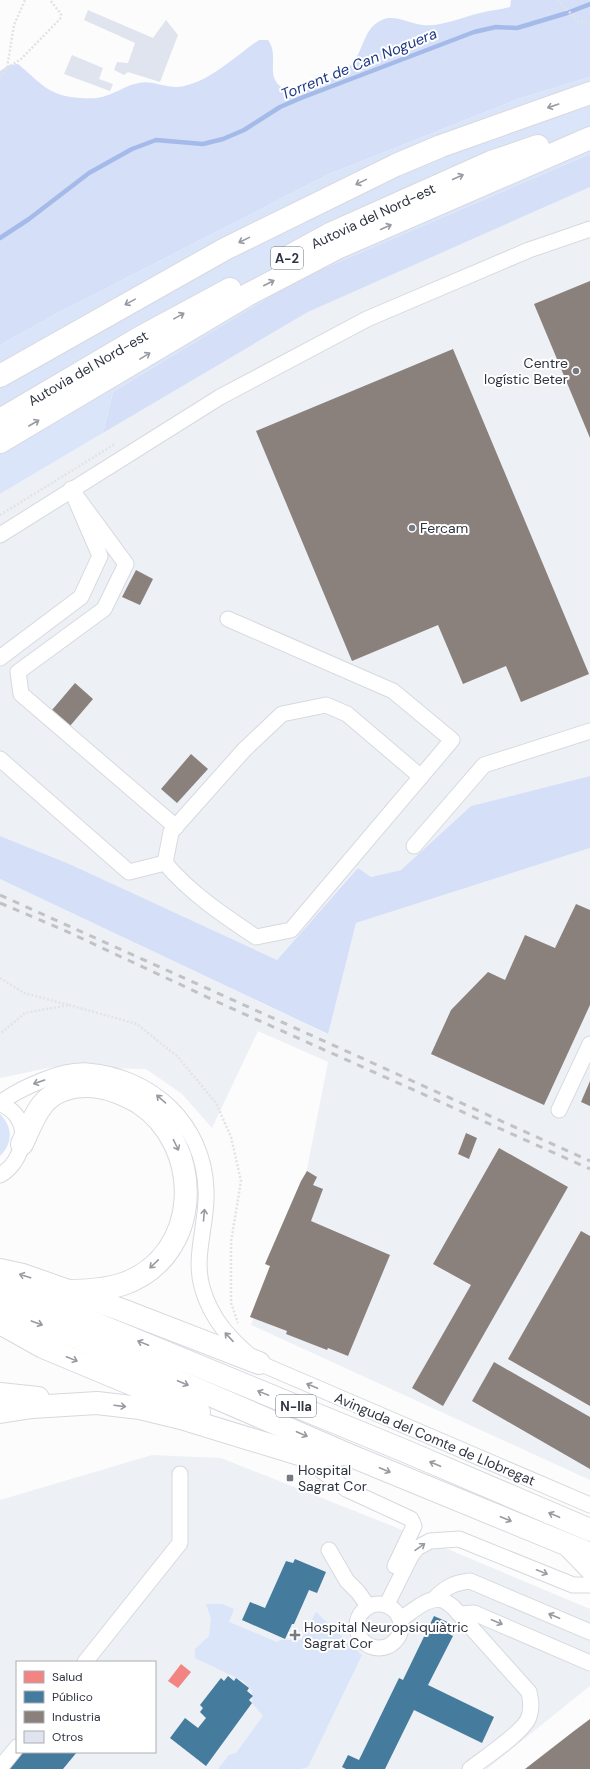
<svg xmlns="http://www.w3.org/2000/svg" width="590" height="1769" font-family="'DM Sans',sans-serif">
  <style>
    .built { fill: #edf0f5; fill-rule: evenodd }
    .green { fill: #dbe5fa }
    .forest { fill: #d5dff7 }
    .health { fill: #f28482 }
    .public { fill: #457b9d }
    .industry { fill: #8a817c }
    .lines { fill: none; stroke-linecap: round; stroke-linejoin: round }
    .stream { stroke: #a4bae9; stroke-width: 4.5 }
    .building { fill: #dfe4ef }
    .minor-casing { stroke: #d7d9df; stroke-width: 17 }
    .highway-casing { stroke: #d7d9df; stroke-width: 24 }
    .path { stroke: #e3e3e4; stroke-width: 2.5; stroke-dasharray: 2 2; stroke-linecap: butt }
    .minor { stroke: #fff; stroke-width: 15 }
    .highway { stroke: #fff; stroke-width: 22 }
    .rail { stroke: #c1c2c3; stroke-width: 3; stroke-dasharray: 7 7; stroke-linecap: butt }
    .oneway { stroke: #979aa0 }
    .poi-dot { fill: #777a82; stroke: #fff; stroke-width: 1.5 }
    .labels { text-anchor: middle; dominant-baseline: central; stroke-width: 4; stroke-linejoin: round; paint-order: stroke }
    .shield { fill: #fff; stroke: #6d717a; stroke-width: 1 }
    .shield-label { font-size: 13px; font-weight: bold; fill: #2f3441 }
    .street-label { font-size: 14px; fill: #2f3441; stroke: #fff }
    .poi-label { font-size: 14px; fill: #2f3441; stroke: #fff; text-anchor: start }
    .water-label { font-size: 15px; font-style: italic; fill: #1e3887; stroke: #fff }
  </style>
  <rect width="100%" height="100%" fill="#fcfcfc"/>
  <g class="built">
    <path d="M590,187V776L471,806L401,870L371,877L358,868L277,960L161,911L67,863L0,836V494L308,312Z"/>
    <path d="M590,848V1480L251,1325L307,1169L328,1062L258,1031L212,1128L182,1094L146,1069L53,1067L0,1078V879L327,1034L356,923Z"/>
    <path d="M152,1455L221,1458L395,1527L590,1609V1686L487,1769H0V1500ZM17,1662H155V1752H17Z"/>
  </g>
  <g class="green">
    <path d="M590,77V154L297,280L113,392L103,433L0,494V345L56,314L327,175L518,99Z"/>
    <path d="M0,1114C13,1127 13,1143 0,1156Z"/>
    <path d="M206,1604H222L234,1609L229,1622L277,1642L280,1640H301L316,1612L362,1655L308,1767L301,1769H218L229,1755L236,1753L263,1716L252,1703V1691L243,1681L195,1658V1649L209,1636L211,1619Z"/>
  </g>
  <g class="forest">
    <path d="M511,0H590V77L518,99L327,175L56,314L0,345V71L9,65L18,64C41,83 48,96 80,98C88,98 94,99 102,97C115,94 126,85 139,83C152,80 165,88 178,87C208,84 236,55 259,40H268C281,58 262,78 286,90C308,86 341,80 355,60C364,46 365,27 382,20C395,14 410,24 423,25C442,27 462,17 480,13C490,10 500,10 510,7Z"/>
    <path d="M590,154V187L308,312L103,433L113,392L297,280Z"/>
    <path d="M590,776V848L356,923L328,1034L0,879V836L67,863L277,960L358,868L371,877L401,870L471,806Z"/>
  </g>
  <path class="health" d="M181,1664L191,1672L178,1688L168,1681Z"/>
  <g class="public">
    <path d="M295,1559L326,1572L317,1593L309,1590L294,1624H292L285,1639L242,1620L250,1602L265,1608L286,1561L293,1563Z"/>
    <path d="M434,1616L454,1625L449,1634L453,1636L428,1685L494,1717L482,1743L414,1710L385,1769H346L342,1767L348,1755L359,1760L399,1678L403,1680Z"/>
    <path d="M228,1676L234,1681L236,1678L249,1688L247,1691L253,1696L249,1700L252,1703L206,1766L170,1738L185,1718L198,1728L206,1718L200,1712L203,1708L200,1705L221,1678L224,1681Z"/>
    <path d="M21,1752H77L63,1769H7Z"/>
  </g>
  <g class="industry">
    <path d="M590,281V438L534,304Z"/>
    <path d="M453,349L589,674L521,702L506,666L463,684L438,625L352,661L256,431Z"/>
    <path d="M136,570L153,579L140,605L122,597Z"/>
    <path d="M75,683L93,699L70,726L52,710Z"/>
    <path d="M191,754L208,769L177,803L161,789Z"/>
    <path d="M576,904L590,910V1005L544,1105L431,1054L451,1010L488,972L505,980L525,935L555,948Z"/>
    <path d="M590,1081V1106L581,1102Z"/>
    <path d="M466,1133L477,1138L469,1159L458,1154Z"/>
    <path d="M499,1148L568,1187L443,1406L412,1388L471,1285L433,1264Z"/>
    <path d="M307,1171L317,1177L313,1185L323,1189L311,1221L390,1255L348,1356L328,1348L327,1350L286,1334L287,1331L250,1317L270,1266L265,1264L301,1181Z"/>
    <path d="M581,1231L590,1236V1406L508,1359Z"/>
    <path d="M494,1362L590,1417V1469L472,1401Z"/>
    <path d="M590,1719V1769H525L574,1731Z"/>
  </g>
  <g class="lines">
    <path class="stream" d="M0,238L29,219L89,173L132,149L156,140L203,144L223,139L244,130L280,107L301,98L474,32L496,27L517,28L567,13L590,4"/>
  </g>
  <g class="building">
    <path d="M88,10L153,38L166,20L178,35L160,82L128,72L124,75L114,70L117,62L128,63L135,43L84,20Z"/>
    <path d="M72,55L103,68L99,79L113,84L110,91L64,74Z"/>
  </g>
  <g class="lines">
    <g class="minor-casing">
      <g id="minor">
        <path d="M0,535L220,397L367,319L529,250L590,229"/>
        <path d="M228,619L393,691L452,740L291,930L256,937C223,915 190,893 165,863L171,832L244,750L282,714L326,705L347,714L421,777"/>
        <path d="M0,658L81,597L100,556L71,489L126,564L104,609L18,672L21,694L176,827"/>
        <path d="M0,759L129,872L165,863"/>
        <path d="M414,846L484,765L590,731"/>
        <path d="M0,1103C20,1088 62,1069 87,1071C152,1076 204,1124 206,1190C208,1222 193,1255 202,1287C211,1320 232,1342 259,1363L590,1505"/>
        <path d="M0,1103C5,1106 11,1109 15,1114C31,1133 20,1164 0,1175"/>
        <path d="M559,1110L590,1044"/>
        <path d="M299,1454L346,1489L411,1519L414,1526L395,1566"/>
        <path d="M563,1545L590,1573"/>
        <path d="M329,1550L347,1581L358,1592L368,1606"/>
        <path d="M434,1599C446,1587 453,1583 470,1581L590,1632"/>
        <circle cx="379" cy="1626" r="22"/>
        <path d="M387,1604L411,1556L417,1548L430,1541L459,1539L573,1585H590"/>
        <path d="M460,1614L474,1613L590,1663"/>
        <path d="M401,1619C412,1612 428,1596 442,1600C446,1601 450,1605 453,1607L529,1692C531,1701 532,1708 529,1717C524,1732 484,1758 470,1769"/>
        <path d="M85,1662L180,1543V1474"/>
        <path d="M0,1768L17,1747"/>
      </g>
    </g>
    <g class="highway-casing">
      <g id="highway">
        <path d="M288,257L332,233L491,162L538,146"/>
        <path d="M0,376L225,249L396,165L441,146L590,93"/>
        <path d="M0,420L141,337L230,289"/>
        <path d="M0,442L249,294L337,248L590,138"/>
        <path d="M22,1144C28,1131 34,1115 43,1104C54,1091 70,1086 87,1086C105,1086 122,1093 138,1102C205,1145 203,1256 123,1284C105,1290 86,1291 67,1291"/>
        <path d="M0,1270L23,1275L122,1310L259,1363"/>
        <path d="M0,1287L50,1305L405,1451L590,1530"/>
        <path d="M0,1309L76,1337L349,1455L590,1554"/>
        <path d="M0,1323L43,1347L199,1412"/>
        <path d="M0,1394L38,1398"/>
        <path d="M0,1412L32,1407L97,1403L140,1408L181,1418L299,1454L339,1455"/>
      </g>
    </g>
    <g class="path">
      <path d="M558,0L578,21L590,24"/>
      <path d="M7,68L21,59L60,19L61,14L50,0"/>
      <path d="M0,77L7,68L14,25L25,0"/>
      <path d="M0,515L115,444"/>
      <path d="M0,978L24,993L69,1005L25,1013L0,1034"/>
      <path d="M69,1005L137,1024L178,1057L216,1103L231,1137L241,1181L231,1242V1303L238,1323"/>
    </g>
    <use href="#minor" class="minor"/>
    <use href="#highway" class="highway"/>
    <g class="rail">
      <path d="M0,895L590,1161"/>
      <path d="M0,903L68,932L222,1004L590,1169"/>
    </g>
  </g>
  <defs><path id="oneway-shaft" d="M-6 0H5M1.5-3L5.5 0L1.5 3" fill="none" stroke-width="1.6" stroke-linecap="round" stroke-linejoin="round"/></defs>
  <g class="oneway">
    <use href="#oneway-shaft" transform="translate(553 106) rotate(161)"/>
    <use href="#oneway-shaft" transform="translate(458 177) rotate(-24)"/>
    <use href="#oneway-shaft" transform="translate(361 182) rotate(154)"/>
    <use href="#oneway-shaft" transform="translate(386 227) rotate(-24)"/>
    <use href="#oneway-shaft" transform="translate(244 240) rotate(154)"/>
    <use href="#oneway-shaft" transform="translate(269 283) rotate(-27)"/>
    <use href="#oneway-shaft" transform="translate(130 302) rotate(151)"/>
    <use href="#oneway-shaft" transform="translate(179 316) rotate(-29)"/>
    <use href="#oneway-shaft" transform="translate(145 356) rotate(-31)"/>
    <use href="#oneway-shaft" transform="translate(34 423) rotate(-30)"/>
    <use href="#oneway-shaft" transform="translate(39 1082) rotate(161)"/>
    <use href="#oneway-shaft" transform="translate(161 1099) rotate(-139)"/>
    <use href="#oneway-shaft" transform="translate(176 1145) rotate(64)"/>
    <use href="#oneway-shaft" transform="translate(204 1215) rotate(-85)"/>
    <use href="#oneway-shaft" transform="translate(154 1264) rotate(136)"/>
    <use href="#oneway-shaft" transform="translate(25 1276) rotate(-162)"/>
    <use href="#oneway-shaft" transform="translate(37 1323) rotate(20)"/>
    <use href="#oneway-shaft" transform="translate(229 1337) rotate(-133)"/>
    <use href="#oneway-shaft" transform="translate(143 1343) rotate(-158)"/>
    <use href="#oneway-shaft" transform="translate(72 1359) rotate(22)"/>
    <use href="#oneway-shaft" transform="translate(183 1383) rotate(23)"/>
    <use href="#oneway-shaft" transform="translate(312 1386) rotate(-157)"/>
    <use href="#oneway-shaft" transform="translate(263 1393) rotate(-158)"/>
    <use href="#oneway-shaft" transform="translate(120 1406) rotate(7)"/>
    <use href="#oneway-shaft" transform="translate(302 1434) rotate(23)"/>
    <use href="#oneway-shaft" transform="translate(435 1464) rotate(-157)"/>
    <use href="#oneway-shaft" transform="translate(385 1470) rotate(23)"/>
    <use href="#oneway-shaft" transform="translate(554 1515) rotate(-157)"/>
    <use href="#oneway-shaft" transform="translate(506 1519) rotate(23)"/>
    <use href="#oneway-shaft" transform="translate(420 1547) rotate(-35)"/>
    <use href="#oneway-shaft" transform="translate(542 1572) rotate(22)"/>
    <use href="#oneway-shaft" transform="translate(554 1616) rotate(-157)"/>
    <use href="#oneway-shaft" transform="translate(497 1622) rotate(23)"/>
  </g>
  <g class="poi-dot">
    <circle cx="576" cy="371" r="4"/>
    <circle cx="412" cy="528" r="4"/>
    <rect x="286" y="1474" width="8" height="8" rx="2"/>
    <path d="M293 1629h4v4h4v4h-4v4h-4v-4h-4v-4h4z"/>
  </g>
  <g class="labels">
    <g class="shield">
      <rect x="271" y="247" width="32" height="22" rx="3"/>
      <rect x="276" y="1395" width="40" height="22" rx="3"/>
    </g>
    <g class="shield-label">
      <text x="287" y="258">A-2</text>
      <text x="296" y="1406">N-IIa</text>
    </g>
    <g class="street-label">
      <text transform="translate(373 216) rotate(-25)">Autovia del Nord-est</text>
      <text transform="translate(88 368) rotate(-30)">Autovia del Nord-est</text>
      <text transform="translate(435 1439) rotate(23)">Avinguda del Comte de Llobregat</text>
    </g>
    <g class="poi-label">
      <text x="568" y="363" text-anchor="end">Centre<tspan x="568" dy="16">logístic Beter</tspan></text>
      <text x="420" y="528">Fercam</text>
      <text x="298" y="1470">Hospital<tspan x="298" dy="16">Sagrat Cor</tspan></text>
      <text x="304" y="1627">Hospital Neuropsiquiàtric<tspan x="304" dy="16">Sagrat Cor</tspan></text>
    </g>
    <g class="water-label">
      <text transform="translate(359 64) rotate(-22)">Torrent de Can Noguera</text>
    </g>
  </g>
  <rect x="16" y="1661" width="140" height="92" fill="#ffffff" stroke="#acaeb3"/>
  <rect x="24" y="1671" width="20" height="12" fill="#f28482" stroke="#acaeb3"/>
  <text x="52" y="1681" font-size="12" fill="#2f3441">Salud</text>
  <rect x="24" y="1691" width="20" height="12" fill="#457b9d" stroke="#acaeb3"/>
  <text x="52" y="1701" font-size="12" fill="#2f3441">Público</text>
  <rect x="24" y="1711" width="20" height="12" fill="#8a817c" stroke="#acaeb3"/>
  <text x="52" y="1721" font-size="12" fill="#2f3441">Industria</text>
  <rect x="24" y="1731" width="20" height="12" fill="#dfe4ef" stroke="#acaeb3"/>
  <text x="52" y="1741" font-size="12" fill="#2f3441">Otros</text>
</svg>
